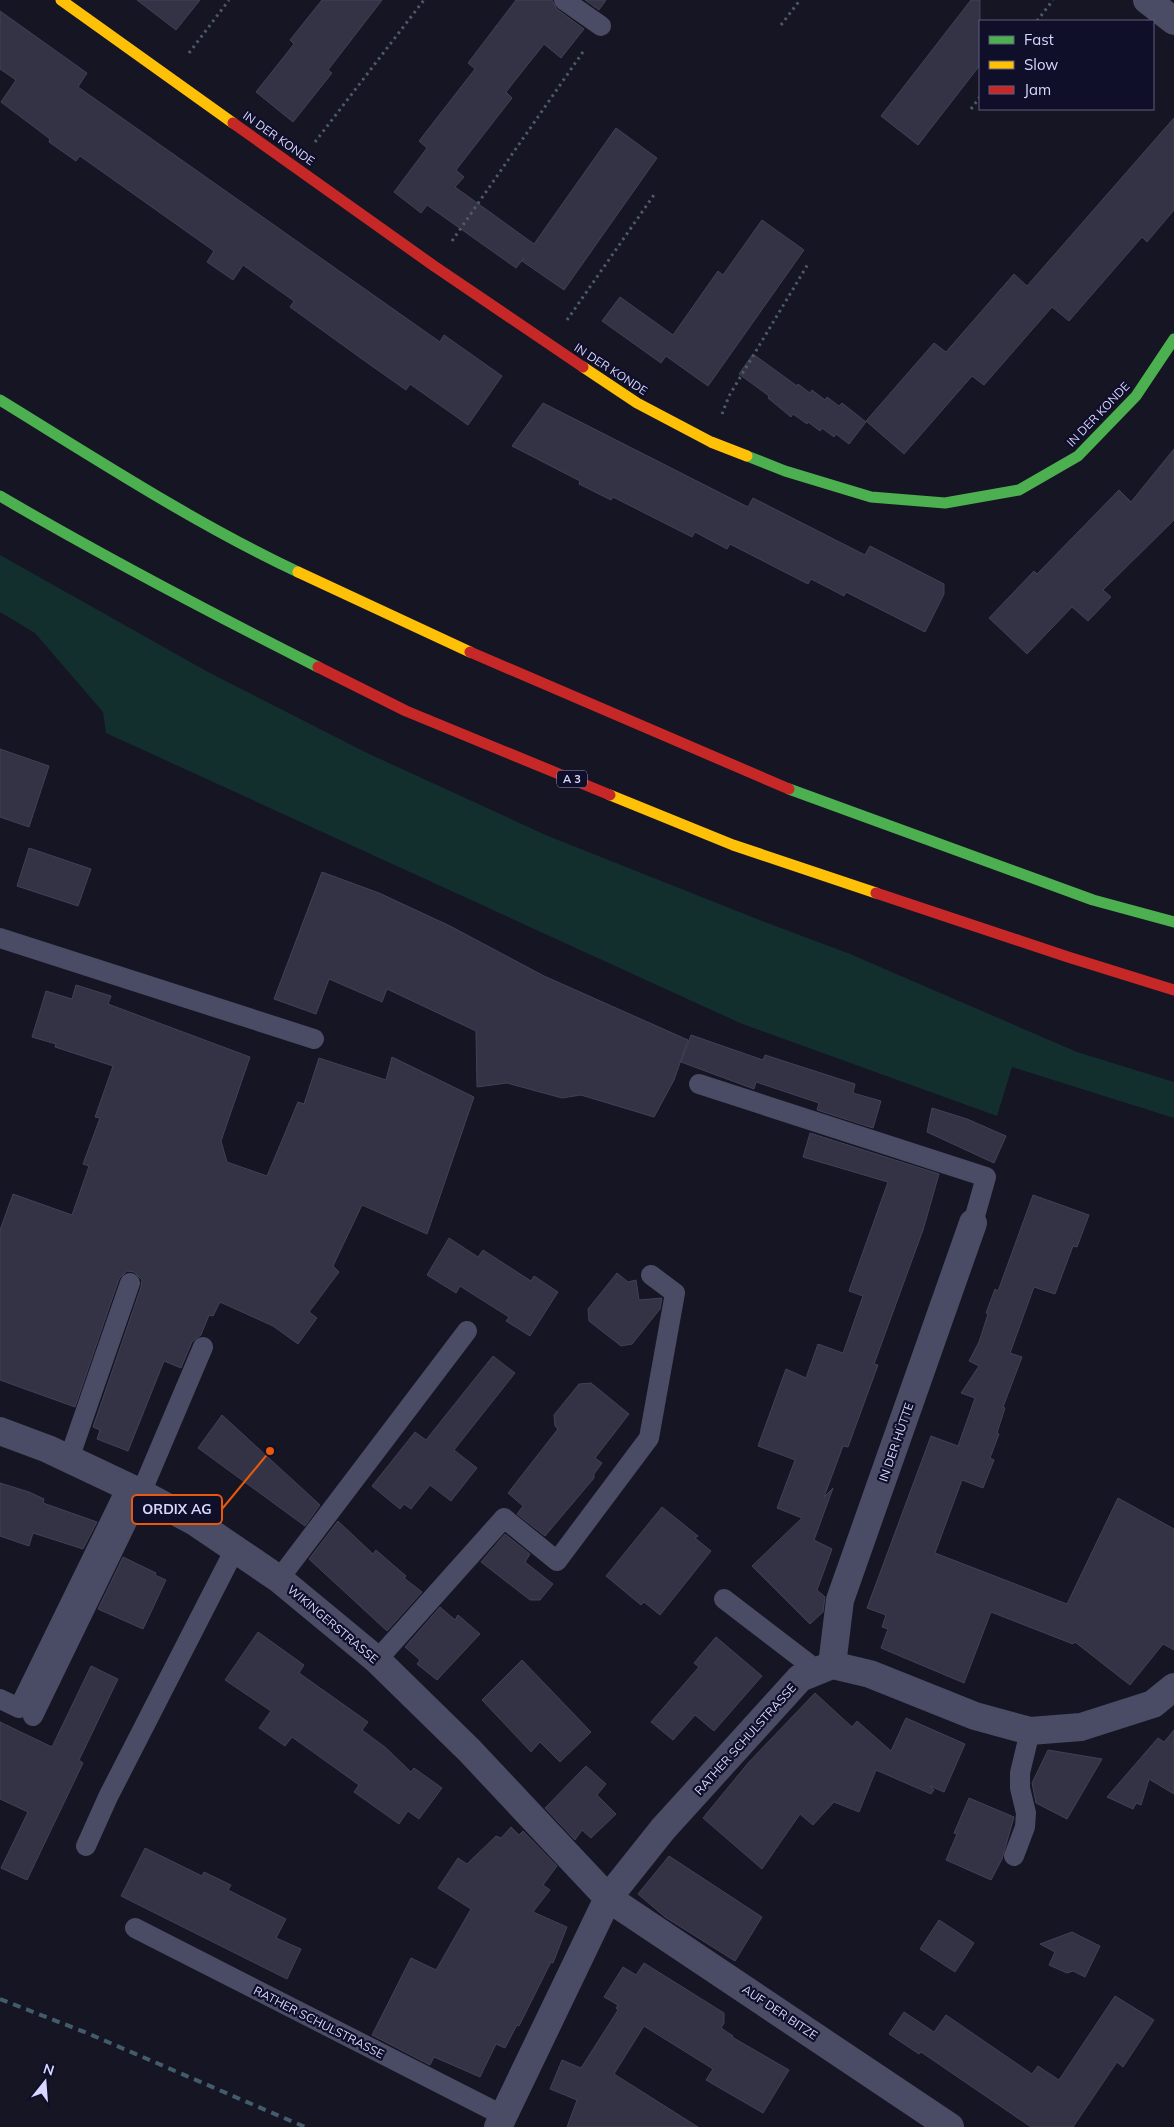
<svg xmlns="http://www.w3.org/2000/svg" width="1174" height="2127" font-family="Mulish,sans-serif">
  <style>
    .green { fill: #132f2d }
    .building { fill: #343345; stroke: #414057 }
    .lines { fill: none; stroke-linecap: round; stroke-linejoin: round }
    .path { stroke: #4a5c68; stroke-width: 3; stroke-dasharray: 2.5 4; stroke-linecap: butt }
    .lane { stroke: #4a4b64; stroke-width: 20 }
    .street { stroke: #4a4b64; stroke-width: 28 }
    .fast { stroke: #4caf50; stroke-width: 11 }
    .slow { stroke: #ffc107; stroke-width: 11 }
    .jam { stroke: #c62828; stroke-width: 11 }
    .rail { stroke: #425c6b; stroke-width: 4; stroke-dasharray: 8 6; stroke-linecap: butt }
    .labels { text-anchor: middle; dominant-baseline: central; stroke-width: 4.5; stroke-linejoin: round; paint-order: stroke }
    .shield { fill: #100f29; stroke: #9b9bbf; stroke-width: 1 }
    .shield-label { font-size: 11px; font-weight: bold; fill: #d7d7ff }
    .street-label { font-size: 12px; fill: #d7d7ff; stroke: #100f29 }
    .leader { fill: none; stroke: #e8590c; stroke-width: 2 }
    .callout-dot { fill: #e8590c; stroke: #100f29; stroke-width: 2 }
    .callout { fill: #100f29; stroke: #e8590c; stroke-width: 2 }
    .callout-label { font-size: 14px; text-anchor: middle; font-weight: bold; fill: #d7d7ff }
  </style>
  <rect width="100%" height="100%" fill="#161523"/>
  <path class="green" d="M0,555L208,672L367,753L548,836L757,919L850,954L1077,1052L1174,1082V1118L1012,1067L997,1116L740,1023L106,733L103,712L35,633L0,612Z"/>
  <g class="building">
    <path d="M137,0H200L176,30Z"/>
    <path d="M322,0H382L328,70L332,73L293,122L256,92L294,44L290,40Z"/>
    <path d="M516,0H552L557,9L584,29L561,58L544,44L506,92L512,98L456,170L464,177L455,187L534,244L616,128L657,158L564,290L522,261L524,258L516,268L427,205L421,213L394,192L427,148L419,141L475,69L468,63Z"/>
    <path d="M585,0H606L599,10Z"/>
    <path d="M971,0H980V65L918,145L881,116Z"/>
    <path d="M0,11L87,73L78,87L440,342L444,335L502,376L468,425L410,384L406,390L369,364L290,307L294,301L243,265L233,280L207,262L214,251L80,156L76,161L49,142L50,139L1,102L16,80L0,69Z"/>
    <path d="M1174,118V210L1147,242L1142,237L1069,321L1052,307L984,385L972,376L904,454L866,421L934,343L946,352L1014,274L1027,286Z"/>
    <path d="M762,220L804,250L708,386L666,356L661,363L602,321L620,297L673,335L718,271L723,275Z"/>
    <path d="M753,354L797,386L798,384L810,393L812,390L825,400L827,397L839,406L842,403L866,422L849,444L836,434L834,437L822,428L820,431L808,422L807,424L793,414L791,417L768,398L769,396L739,374Z"/>
    <path d="M543,403L748,507L753,498L865,555L870,546L944,584V594L925,632L846,592L844,596L811,579L808,584L730,544L727,549L695,532L692,537L613,497L611,500L579,484L580,481L512,446Z"/>
    <path d="M1174,449V520L1103,590L1111,597L1088,621L1072,607L1027,654L989,618L1034,571L1037,574L1119,490L1131,502Z"/>
    <path d="M0,749L49,766L29,827L0,817Z"/>
    <path d="M29,848L91,869L78,906L17,886Z"/>
    <path d="M322,872L379,893L450,926L544,976L688,1040L674,1080L654,1117L581,1095L562,1098L507,1083L477,1087L476,1031L387,989L382,1002L329,979L316,1014L274,999Z"/>
    <path d="M76,985L111,996L108,1004L250,1057L221,1141L227,1162L267,1176L298,1102L304,1104L319,1058L386,1080L392,1057L474,1097L427,1234L362,1205L333,1266L339,1272L309,1312L317,1318L298,1344L273,1326L220,1302L213,1316L209,1315L201,1335L192,1342L181,1368L164,1361L128,1451L97,1439L100,1430L93,1427L141,1287L142,1280L134,1272L127,1271L119,1279L75,1407L0,1380V1230L13,1194L72,1215L89,1166L83,1164L100,1118L95,1117L113,1066L55,1047L56,1044L32,1037L46,991L72,999Z"/>
    <path d="M691,1035L763,1060L765,1055L855,1084L853,1093L881,1101L873,1128L817,1110L819,1103L756,1082L754,1089L681,1062Z"/>
    <path d="M932,1108L967,1119L1006,1136L994,1163L927,1132Z"/>
    <path d="M810,1133L939,1174L923,1230L874,1364L878,1365L848,1447L843,1446L824,1497L833,1488L814,1540L832,1549L817,1590L825,1597L823,1612L810,1624L752,1566L802,1518L777,1508L795,1460L758,1446L786,1369L806,1378L818,1344L843,1353L863,1296L849,1291L888,1182L803,1157Z"/>
    <path d="M1033,1195L1089,1215L1077,1247L1073,1246L1055,1294L1034,1287L1010,1353L1022,1357L1003,1407L1005,1408L997,1433L999,1434L990,1458L994,1460L983,1488L962,1480L935,1553L1067,1604L1118,1498L1174,1529V1650L1163,1644L1130,1685L1075,1642L1073,1644L991,1612L964,1683L881,1648L888,1629L882,1627L886,1615L867,1608L931,1436L958,1446L975,1398L961,1393L979,1366L969,1361L979,1342L988,1314L986,1313L995,1289L998,1291Z"/>
    <path d="M449,1238L478,1257L483,1250L531,1281L534,1276L558,1292L530,1336L506,1321L509,1317L460,1286L456,1293L427,1275Z"/>
    <path d="M617,1273L628,1282L636,1280L639,1300L662,1298L660,1309L632,1344L621,1346L589,1321L588,1309Z"/>
    <path d="M493,1356L515,1373L454,1450L477,1468L451,1501L430,1485L411,1509L404,1504L400,1509L372,1486L415,1432L426,1440Z"/>
    <path d="M591,1383L629,1414L595,1458L602,1463L594,1474V1478L545,1536L517,1514L523,1506L508,1493L558,1429L555,1426L554,1415L579,1384Z"/>
    <path d="M222,1415L320,1505L305,1526L198,1448Z"/>
    <path d="M0,1483L29,1492L44,1499L43,1503L97,1522L83,1549L33,1533L29,1546L0,1536Z"/>
    <path d="M662,1507L698,1536L695,1538L711,1551L660,1615L644,1602L641,1605L606,1576Z"/>
    <path d="M338,1521L373,1554L376,1550L406,1576L404,1578L422,1592L387,1631L309,1559Z"/>
    <path d="M505,1534L530,1554L525,1562L553,1584L540,1600H530L481,1562Z"/>
    <path d="M123,1557L156,1573L155,1575L166,1580L143,1629L98,1609Z"/>
    <path d="M440,1607L455,1620L458,1615L480,1634L437,1680L417,1664L420,1660L405,1647Z"/>
    <path d="M258,1632L304,1665L299,1673L368,1722L362,1730L386,1748L411,1772L414,1768L442,1788L419,1819L408,1811L399,1824L354,1792L359,1785L292,1737L285,1746L259,1728L271,1711L225,1680Z"/>
    <path d="M716,1637L762,1676L714,1731L695,1715L673,1740L651,1722L699,1667L694,1663Z"/>
    <path d="M522,1660L591,1732L560,1762L540,1742L531,1752L482,1700Z"/>
    <path d="M91,1666L118,1679L79,1760L83,1763L27,1880L1,1868L28,1812L0,1799V1722L52,1747Z"/>
    <path d="M815,1693L852,1727L857,1721L891,1751L906,1718L965,1744L944,1792L930,1786L934,1790L931,1794L876,1770L859,1812L834,1802L813,1825L800,1814L762,1869L703,1818L749,1762Z"/>
    <path d="M1174,1730V1794L1149,1779L1141,1805L1136,1803L1133,1809L1107,1797L1158,1738L1164,1742Z"/>
    <path d="M1048,1750L1102,1759L1067,1819L1036,1803L1032,1783Z"/>
    <path d="M586,1766L606,1784L597,1795L616,1814L591,1838L582,1830L575,1840L545,1808Z"/>
    <path d="M969,1798L1014,1817L1002,1859L991,1880L946,1860L957,1834L954,1833Z"/>
    <path d="M511,1827L519,1835L523,1831L557,1866L543,1885L550,1890L533,1912L567,1927L553,1963L551,1962L519,2026L517,2025L505,2048L496,2044L480,2077L434,2057L430,2065L372,2035L411,1958L436,1970L471,1909L438,1888L458,1858L467,1864L496,1836L501,1838Z"/>
    <path d="M145,1848L202,1876L204,1872L231,1885L228,1890L286,1919L276,1938L301,1949L287,1979L121,1896Z"/>
    <path d="M669,1856L762,1917L735,1961L665,1917L638,1894Z"/>
    <path d="M939,1920L974,1943L955,1972L920,1949Z"/>
    <path d="M1072,1932L1100,1946L1085,1977L1073,1971L1067,1973L1049,1965L1055,1952L1040,1944Z"/>
    <path d="M644,1963L724,2013V2023L721,2028L733,2036L732,2037L789,2070L763,2113L706,2080L713,2069L644,2026L614,2074L698,2127H567L577,2100L550,2089L562,2060L581,2068L618,2010L616,2008L618,2005L604,1997L623,1967L636,1975Z"/>
    <path d="M1115,1996L1154,2020L1123,2067L1117,2062L1073,2127H1031L921,2052L919,2054L889,2034L904,2012L934,2032L946,2015L1032,2074L1038,2066L1059,2080Z"/>
  </g>
  <g class="lines">
    <g class="path">
      <path d="M1037,21L1053,0"/>
      <path d="M781,25L800,0"/>
      <path d="M189,53L229,0"/>
      <path d="M971,109L980,97"/>
      <path d="M315,142L424,0"/>
      <path d="M452,241L585,49"/>
      <path d="M567,320L656,192"/>
      <path d="M722,414L729,396L808,264"/>
    </g>
    <g class="lane">
      <path d="M564,0L601,26"/>
      <path d="M0,938L314,1039"/>
      <path d="M699,1084L986,1177L973,1223"/>
      <path d="M69,1459L130,1283"/>
      <path d="M279,1579L467,1331"/>
      <path d="M724,1599L818,1671"/>
      <path d="M377,1660L504,1518L557,1561L649,1438L675,1293L651,1275"/>
      <path d="M0,1699L19,1708L127,1487"/>
      <path d="M33,1716L141,1493L203,1347"/>
      <path d="M86,1846L108,1797L235,1549"/>
      <path d="M1014,1856L1025,1827L1026,1813L1020,1788V1773L1030,1731"/>
      <path d="M135,1928L504,2116"/>
    </g>
    <g class="street">
      <path d="M1147,0L1174,21"/>
      <path d="M0,1431L48,1449L141,1493L195,1522L279,1579L377,1660L470,1751L608,1898L950,2127"/>
      <path d="M832,1665L840,1600L973,1223"/>
      <path d="M498,2127L608,1898L663,1829L800,1678L832,1665L870,1674L975,1716L1030,1731L1081,1727L1153,1704L1174,1687"/>
    </g>
    <g class="fast">
      <path d="M0,400C96,459 196,524 298,572"/>
      <path d="M747,456L785,471L871,497L945,503L1019,490L1078,456L1136,396L1174,339"/>
      <path d="M0,496C104,557 211,613 318,667"/>
      <path d="M789,789L1093,900L1174,922"/>
    </g>
    <g class="slow">
      <path d="M61,0L233,123"/>
      <path d="M583,367L637,403L711,442L747,456"/>
      <path d="M298,572L470,652"/>
      <path d="M610,795L733,845L876,893"/>
    </g>
    <g class="jam">
      <path d="M233,123L434,266L583,367"/>
      <path d="M470,652L789,789"/>
      <path d="M318,667L406,711L610,795"/>
      <path d="M876,893L1068,957L1174,990"/>
    </g>
    <path class="rail" d="M0,1999L87,2033L305,2127"/>
  </g>
  <g class="labels">
    <rect class="shield" x="557" y="770.5" width="30" height="17" rx="4"/>
    <g class="shield-label">
      <text x="572" y="779">A 3</text>
    </g>
    <g class="street-label">
      <text transform="translate(279 138) rotate(35)">IN DER KONDE</text>
      <text transform="translate(611 369) rotate(33)">IN DER KONDE</text>
      <text transform="translate(1098 414) rotate(-46)">IN DER KONDE</text>
      <text transform="translate(896 1442) rotate(-71)">IN DER HÜTTE</text>
      <text transform="translate(333 1624) rotate(40)">WIKINGERSTRASSE</text>
      <text transform="translate(745 1739) rotate(-48)">RATHER SCHULSTRASSE</text>
      <text transform="translate(780 2012) rotate(34)">AUF DER BITZE</text>
      <text transform="translate(319 2022) rotate(27)">RATHER SCHULSTRASSE</text>
    </g>
  </g>
  <path class="leader" d="M270 1451L222 1509"/>
  <circle class="callout-dot" cx="270" cy="1451" r="5"/>
  <rect class="callout" x="132" y="1495" width="90" height="29" rx="5"/>
  <g class="callout-label">
    <text x="177" y="1514">ORDIX AG</text>
  </g>
  <rect x="979" y="20" width="175" height="90" fill="#100f29" stroke="#605f7f"/>
  <rect x="989" y="36" width="25" height="8" fill="#4caf50" stroke="#605f7f"/>
  <text x="1024" y="45" font-size="15" fill="#d7d7ff">Fast</text>
  <rect x="989" y="61" width="25" height="8" fill="#ffc107" stroke="#605f7f"/>
  <text x="1024" y="70" font-size="15" fill="#d7d7ff">Slow</text>
  <rect x="989" y="86" width="25" height="8" fill="#c62828" stroke="#605f7f"/>
  <text x="1024" y="95" font-size="15" fill="#d7d7ff">Jam</text>
  <g transform="translate(45 2082) rotate(17)" stroke="#100f29" stroke-width="4" paint-order="stroke">
  <path d="M0-4L9 19L0 12L-9 19Z" fill="#d7d7ff"/>
  <text y="-8" font-size="14" font-weight="bold" text-anchor="middle" fill="#d7d7ff">N</text>
  </g>
</svg>
